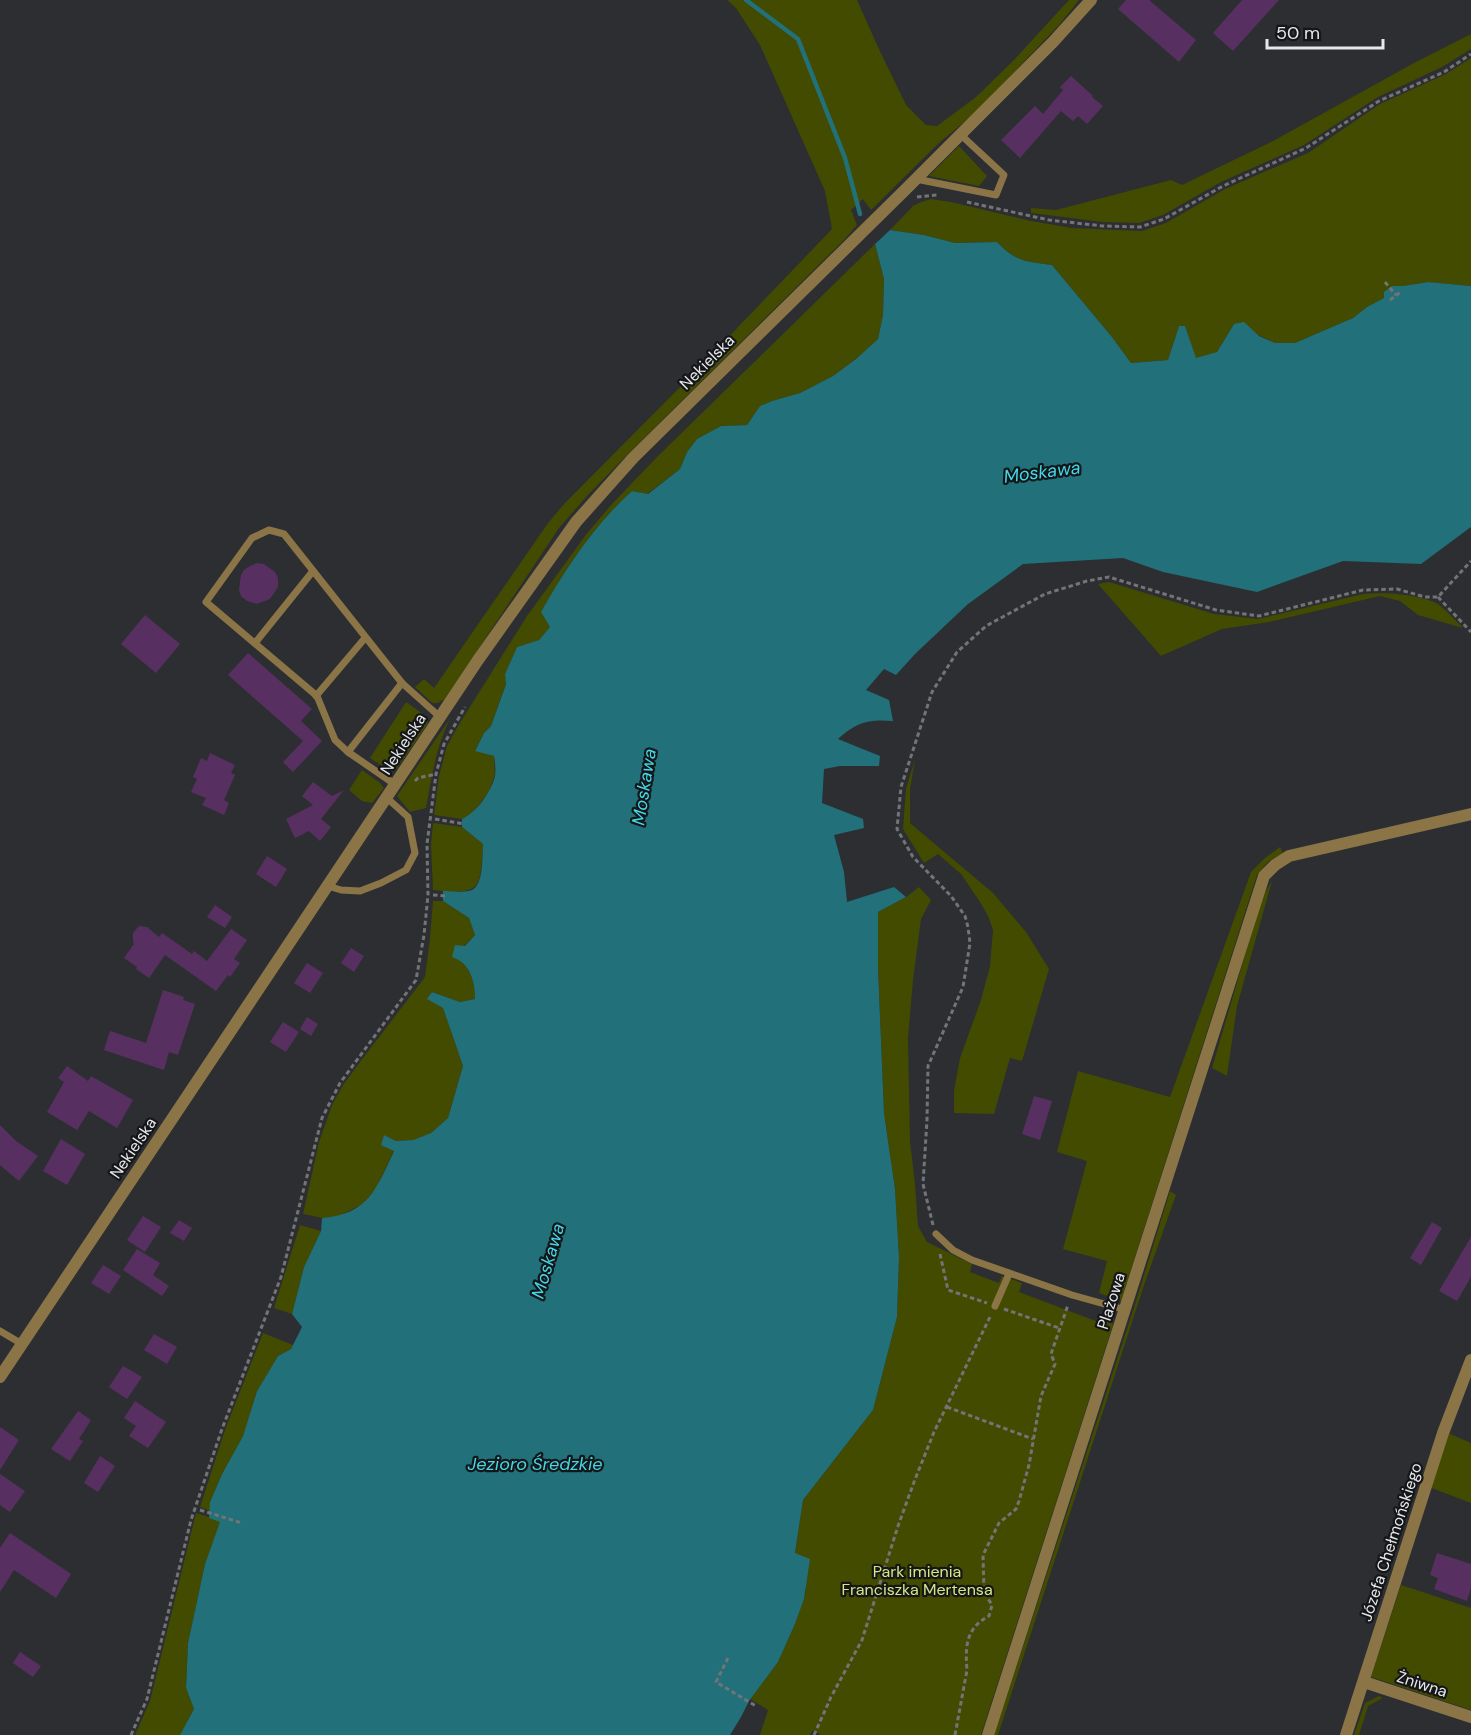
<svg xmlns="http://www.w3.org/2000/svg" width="1471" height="1735" font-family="'DM Sans',sans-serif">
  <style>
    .green { fill: #424b00 }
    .water { fill: #21707a }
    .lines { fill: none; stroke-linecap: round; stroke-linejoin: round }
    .stream { stroke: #21707a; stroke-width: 4.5 }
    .building { fill: #573061 }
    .path { stroke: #737478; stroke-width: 3; stroke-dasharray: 4.5 3; stroke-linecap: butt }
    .service { stroke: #8b7547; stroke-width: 7 }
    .minor { stroke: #8b7547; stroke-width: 12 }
    .tertiary { stroke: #8b7547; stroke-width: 12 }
    .labels { text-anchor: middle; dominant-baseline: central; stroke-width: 4.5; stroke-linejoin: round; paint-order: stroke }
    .street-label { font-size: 16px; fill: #e7e8eb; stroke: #151618 }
    .park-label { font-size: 16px; fill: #d5e785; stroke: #151618 }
    .water-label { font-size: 18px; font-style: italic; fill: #42d8ea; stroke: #151618 }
  </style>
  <rect width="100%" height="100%" fill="#2c2e32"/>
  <g class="green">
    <path d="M727,0H857L878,47L906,105L926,125L937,126L976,97L1014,60L1069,0H1079L1059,25L975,113L939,143L871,210L863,199L851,210L857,225L844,240L628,454L587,496L559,528L445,699L438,703H432L415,687L424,679L434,688L548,523L564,504L695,372L832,229L825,191L760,45L736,8Z"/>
    <path d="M1471,34V49L1442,67L1378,97L1304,145L1221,182L1163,215L1139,223L1103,222L1031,213V208L1056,210L1171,180L1182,185L1273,141L1414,63Z"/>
    <path d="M1471,58V286L1428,282L1403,286H1392L1384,298L1367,307L1353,318L1295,343H1275L1234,324L1217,352L1195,359L1185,326H1179L1168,360L1131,363L1112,337L1052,265C1025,261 1016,262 997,242L955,243L924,235L890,230L913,206L921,202L931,199L951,202L1031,221L1072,228L1142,231L1166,223L1225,189L1308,153L1380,104L1446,74Z"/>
    <path d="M959,146L987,176L979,186L929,176Z"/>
    <path d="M875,244L884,279L883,315L878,339L856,359L833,376L800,393L772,401L760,406L747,425L721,426L697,439L687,452L680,469L647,494L632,491C595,524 565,568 542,611L550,627L539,640L517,647L505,674L506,683L491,726L484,733L475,750L494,756L495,774L489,792L471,815L462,819L434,815L439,776L447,746L458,726L527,616L585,536L611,505L658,456Z"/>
    <path d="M1109,582L1214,614L1258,619L1363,594C1387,592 1412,594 1434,602C1442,605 1456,621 1463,628L1418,615L1400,601L1380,596L1269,622L1222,629L1161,656L1098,584Z"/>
    <path d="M406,702L423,714L428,723L396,770L387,769L370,758Z"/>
    <path d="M451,717C436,746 432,776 426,808L410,812L397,796Z"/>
    <path d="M915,759L910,789V823L993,893L1026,932L1049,969L1022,1061L1010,1058L994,1114L954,1113V1091L960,1058L981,1000L990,966L993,930L988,916L980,902L961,874L938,854L924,863L903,829L906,789Z"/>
    <path d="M362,770L380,783L384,788L372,803L362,801L349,790Z"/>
    <path d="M433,823L462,827L483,844C480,890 482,895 433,890L431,845Z"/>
    <path d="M1280,847L1283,853L1268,862L1257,875L1121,1301L1099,1293L1107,1261L1063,1249L1087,1161L1057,1152L1078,1071L1170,1097L1251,872L1265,858Z"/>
    <path d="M1272,881L1237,1006L1227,1076L1212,1068L1262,897Z"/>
    <path d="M919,887L931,900L921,919L913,980L908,1039L910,1141L915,1184L918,1226L927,1242L972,1264L970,1272L999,1283L1002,1276L1022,1283L1019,1292L1101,1323L1104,1314L1110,1317L1113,1325L981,1735H821L813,1730L810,1735H760L768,1710L750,1699L778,1662L795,1624L804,1598L806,1591L795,1553L803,1500L873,1410L897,1317L899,1257L895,1189L884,1113L878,968V912L906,897Z"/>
    <path d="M433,901H443L469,918L475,935L464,946L460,960C472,971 475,984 475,999L460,1002L432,992L428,999L443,1008L463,1066L448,1118L431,1133L413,1140L396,1141L384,1135L394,1150L376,1189L363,1204L337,1217L322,1218L303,1214L319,1142L332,1105L343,1085L360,1062L425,977L430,938Z"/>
    <path d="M1170,1191L1176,1195L1144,1285L998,1735H994L1133,1311Z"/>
    <path d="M300,1225L321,1231L304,1267L292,1314L274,1308Z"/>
    <path d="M263,1333L293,1345L291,1349L278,1356L257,1391L243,1436L222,1474L210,1502V1511L200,1507L225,1430Z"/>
    <path d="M1448,1433L1471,1443V1503L1429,1487Z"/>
    <path d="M196,1513L221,1521L205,1564L188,1643L186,1688L194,1709L180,1735H135L150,1701Z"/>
    <path d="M1401,1585L1471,1608V1710L1371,1677Z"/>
    <path d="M1379,1696L1383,1698L1368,1706L1359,1735H1354L1365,1703Z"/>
  </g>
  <path class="water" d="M890,230L924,235L955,243L997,242C1016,262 1025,261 1052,265L1112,337L1131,363L1168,360L1179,326H1185L1196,358L1217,352L1234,324L1244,322L1259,336L1275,343H1295L1353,318L1367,307L1384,298V292L1392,286H1403L1428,282L1471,286V527L1421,564L1343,561L1257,592L1163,572L1123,558L1023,564L968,604L915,654L896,675L884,669L866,690L889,700L893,721C868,719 857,722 838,739L880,756L879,766H840L824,769L822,803L863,819L864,828L834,835L844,872L847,902L894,887L906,897L878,912V968L884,1113L895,1189L899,1257L897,1317L873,1410L803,1500L795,1553L810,1559L804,1599L795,1624L778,1662L749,1701L741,1717L730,1735H180L194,1709L186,1688L188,1643L205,1564L220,1522L209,1518L210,1502L222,1474L243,1436L257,1391L278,1356L291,1349L302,1327L292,1314L304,1267L321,1231L322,1218C369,1214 376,1189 394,1151L381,1145L384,1135L396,1141L413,1140L431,1133L448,1118L463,1066L443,1008L427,999L432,992L460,1002L475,999C475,981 470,963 452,957L455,945L465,946L475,935L469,918L443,901V891C451,891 465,893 472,890C484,884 482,856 483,844L462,827V819C477,812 491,792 495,776C496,770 495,762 494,756L475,751L484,733L491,726L506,684L505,674L517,647L539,640L550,627L541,612C565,569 595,524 632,491L648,494L680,469L687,452L697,439L721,426L747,425L760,406L772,401L800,393L833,376L856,359L878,339L883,315L884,279L875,244Z"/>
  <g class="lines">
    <path class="stream" d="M746,0L798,39L845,158L860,214"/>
  </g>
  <g class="building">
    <path d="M1126,0H1149L1196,40L1179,62L1118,9Z"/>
    <path d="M1242,0H1279L1233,51L1213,33Z"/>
    <path d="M1071,76L1093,96L1092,97L1103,106L1087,124L1078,116L1073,121L1061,111L1020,158L1001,140L1035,106L1043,114L1063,90L1060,87Z"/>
    <path d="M257,563L264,564L275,572L278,578V587L270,599L257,604L247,601L241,596L239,590L241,575L244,570L250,566Z"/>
    <path d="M145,615L180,644L156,673L121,644Z"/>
    <path d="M248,653L312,709L301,721L322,741L293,772L283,762L303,741L228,675Z"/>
    <path d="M210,753L235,765L231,773L235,775L224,800L229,803L224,815L202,805L206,798L191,792L197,779L193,777L201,758L207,761Z"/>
    <path d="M313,782L332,796L344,790L321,819L331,827L320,841L309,831L295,838L286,819L313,805L302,796Z"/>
    <path d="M267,856L287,869L276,887L256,874Z"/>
    <path d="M215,905L232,917L225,928L207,917Z"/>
    <path d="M139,926L147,927L159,937L162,933L192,954L194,951L207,961L231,929L247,940L234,959L240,963L230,977L228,975L216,991L165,955L149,978L136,969L137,967L124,958L134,944L133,942V933Z"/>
    <path d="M351,948L364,956L354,972L341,963Z"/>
    <path d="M307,963L323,973L310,993L294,983Z"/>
    <path d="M163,990L184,997L183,1000L195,1004L178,1055L169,1052L164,1070L104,1050L110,1031L146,1043Z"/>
    <path d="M307,1017L318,1024L311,1036L300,1029Z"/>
    <path d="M283,1022L299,1032L286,1052L270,1042Z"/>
    <path d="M67,1066L88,1081L91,1076L133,1100L117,1128L89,1111L77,1130L47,1112L64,1082L58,1078Z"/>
    <path d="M1034,1096L1052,1101L1040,1140L1022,1134Z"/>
    <path d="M0,1125L16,1141L38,1156L19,1181L0,1165Z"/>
    <path d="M61,1139L85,1154L67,1185L43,1171Z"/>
    <path d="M143,1216L161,1227L145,1252L127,1240Z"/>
    <path d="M179,1220L192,1228L184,1241L170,1233Z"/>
    <path d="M1432,1222L1442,1228L1421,1265L1410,1258Z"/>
    <path d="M1471,1237V1277L1457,1301L1439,1291Z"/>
    <path d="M137,1249L160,1263L153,1275L169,1286L162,1296L123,1270Z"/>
    <path d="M103,1265L121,1276L109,1294L91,1283Z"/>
    <path d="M154,1334L177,1347L167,1364L144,1350Z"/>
    <path d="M123,1366L142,1377L127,1399L109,1387Z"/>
    <path d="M135,1401L166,1422L148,1448L129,1436L136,1426L124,1418Z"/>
    <path d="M78,1411L91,1420L79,1439L83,1441L70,1461L51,1449Z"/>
    <path d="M0,1427L19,1440L0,1470Z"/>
    <path d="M100,1456L115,1466L98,1492L84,1483Z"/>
    <path d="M0,1474L25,1491L10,1512L0,1505Z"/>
    <path d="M10,1533L71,1574L56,1598L14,1570L0,1592V1548Z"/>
    <path d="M1437,1553L1471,1564V1588L1467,1601L1434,1589L1438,1578L1430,1575Z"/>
    <path d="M20,1652L41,1666L33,1677L13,1663Z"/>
  </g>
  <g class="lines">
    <g class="path">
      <path d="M917,197L937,195"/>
      <path d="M967,202L1049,220L1103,226L1140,227L1164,219L1223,186L1306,148L1379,101L1444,72L1471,54"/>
      <path d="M1385,282L1396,295"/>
      <path d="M1390,300L1402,291"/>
      <path d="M1438,597L1471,632"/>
      <path d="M415,781L418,778L436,774"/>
      <path d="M435,819L464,824"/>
      <path d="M433,895L446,896"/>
      <path d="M933,1225L923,1184L927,1120L928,1066L963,987L970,943L968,927L965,916L951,896L913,857L897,829L901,787L932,692L957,652L986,626L1045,594L1087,581L1109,577L1216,610L1259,616L1363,590L1397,589L1425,597H1438L1471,561"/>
      <path d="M940,1254L948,1290L987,1303"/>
      <path d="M1004,1309L1059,1328"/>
      <path d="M947,1407L1033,1439"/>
      <path d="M200,1510L242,1523"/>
      <path d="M728,1658L716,1682L756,1706"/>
      <path d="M131,1735L147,1699L191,1520L222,1429L281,1277L322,1118L340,1083L416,980L424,935L428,895L427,844L436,774L444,744L465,707"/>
      <path d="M814,1735L831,1697L862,1640L898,1526L914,1482L934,1432L991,1315"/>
      <path d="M955,1735L967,1670C965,1646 966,1628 989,1616L992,1605L984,1592L983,1555L999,1523L1016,1509L1019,1501L1029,1465L1041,1396L1055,1364L1051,1354L1068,1305"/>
    </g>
    <g class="service">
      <path d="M916,179L996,195L1004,175L961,135"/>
      <path d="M255,643L313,571"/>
      <path d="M316,696L365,638"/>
      <path d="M348,752L402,683"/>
      <path d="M396,785L348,752L335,740L317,696L206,602L252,538L269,530L284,534L402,683L440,717"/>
      <path d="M328,886L341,890L360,891L381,883L406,870L415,853L408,817L387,798"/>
      <path d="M936,1234L953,1250L972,1260L1072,1295L1126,1310"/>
      <path d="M995,1306L1009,1274"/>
      <path d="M0,1331L22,1344"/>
    </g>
    <g class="minor">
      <path d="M1364,1682L1471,1717"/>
      <path d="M988,1735L1264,876L1275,865L1289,856L1471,814"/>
      <path d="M1346,1735L1443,1433L1471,1360"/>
    </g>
    <path class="tertiary" d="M0,1377L478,660L576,522L633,458L907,188L1053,42L1091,0"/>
  </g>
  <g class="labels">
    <g class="street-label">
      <text transform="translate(707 362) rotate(-45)">Nekielska</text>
      <text transform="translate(403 744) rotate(-57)">Nekielska</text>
      <text transform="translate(133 1148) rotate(-56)">Nekielska</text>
      <text transform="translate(1111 1301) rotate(-72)">Plażowa</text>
      <text transform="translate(1391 1542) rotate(-72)">Józefa Chełmońskiego</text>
      <text transform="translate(1422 1684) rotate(18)">Żniwna</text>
    </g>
    <g class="park-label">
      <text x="917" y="1571">Park imienia<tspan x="917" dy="18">Franciszka Mertensa</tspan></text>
    </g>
    <g class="water-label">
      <text transform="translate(1042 472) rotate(-7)">Moskawa</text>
      <text transform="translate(644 787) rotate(-81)">Moskawa</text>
      <text transform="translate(548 1261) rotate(-74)">Moskawa</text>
      <text x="535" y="1464">Jezioro Średzkie</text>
    </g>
  </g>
  <path d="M1267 39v9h116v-9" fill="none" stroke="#e7e8eb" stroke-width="3"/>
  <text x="1276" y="39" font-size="18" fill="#e7e8eb" stroke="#151618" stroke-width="4.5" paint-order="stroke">50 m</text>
</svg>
